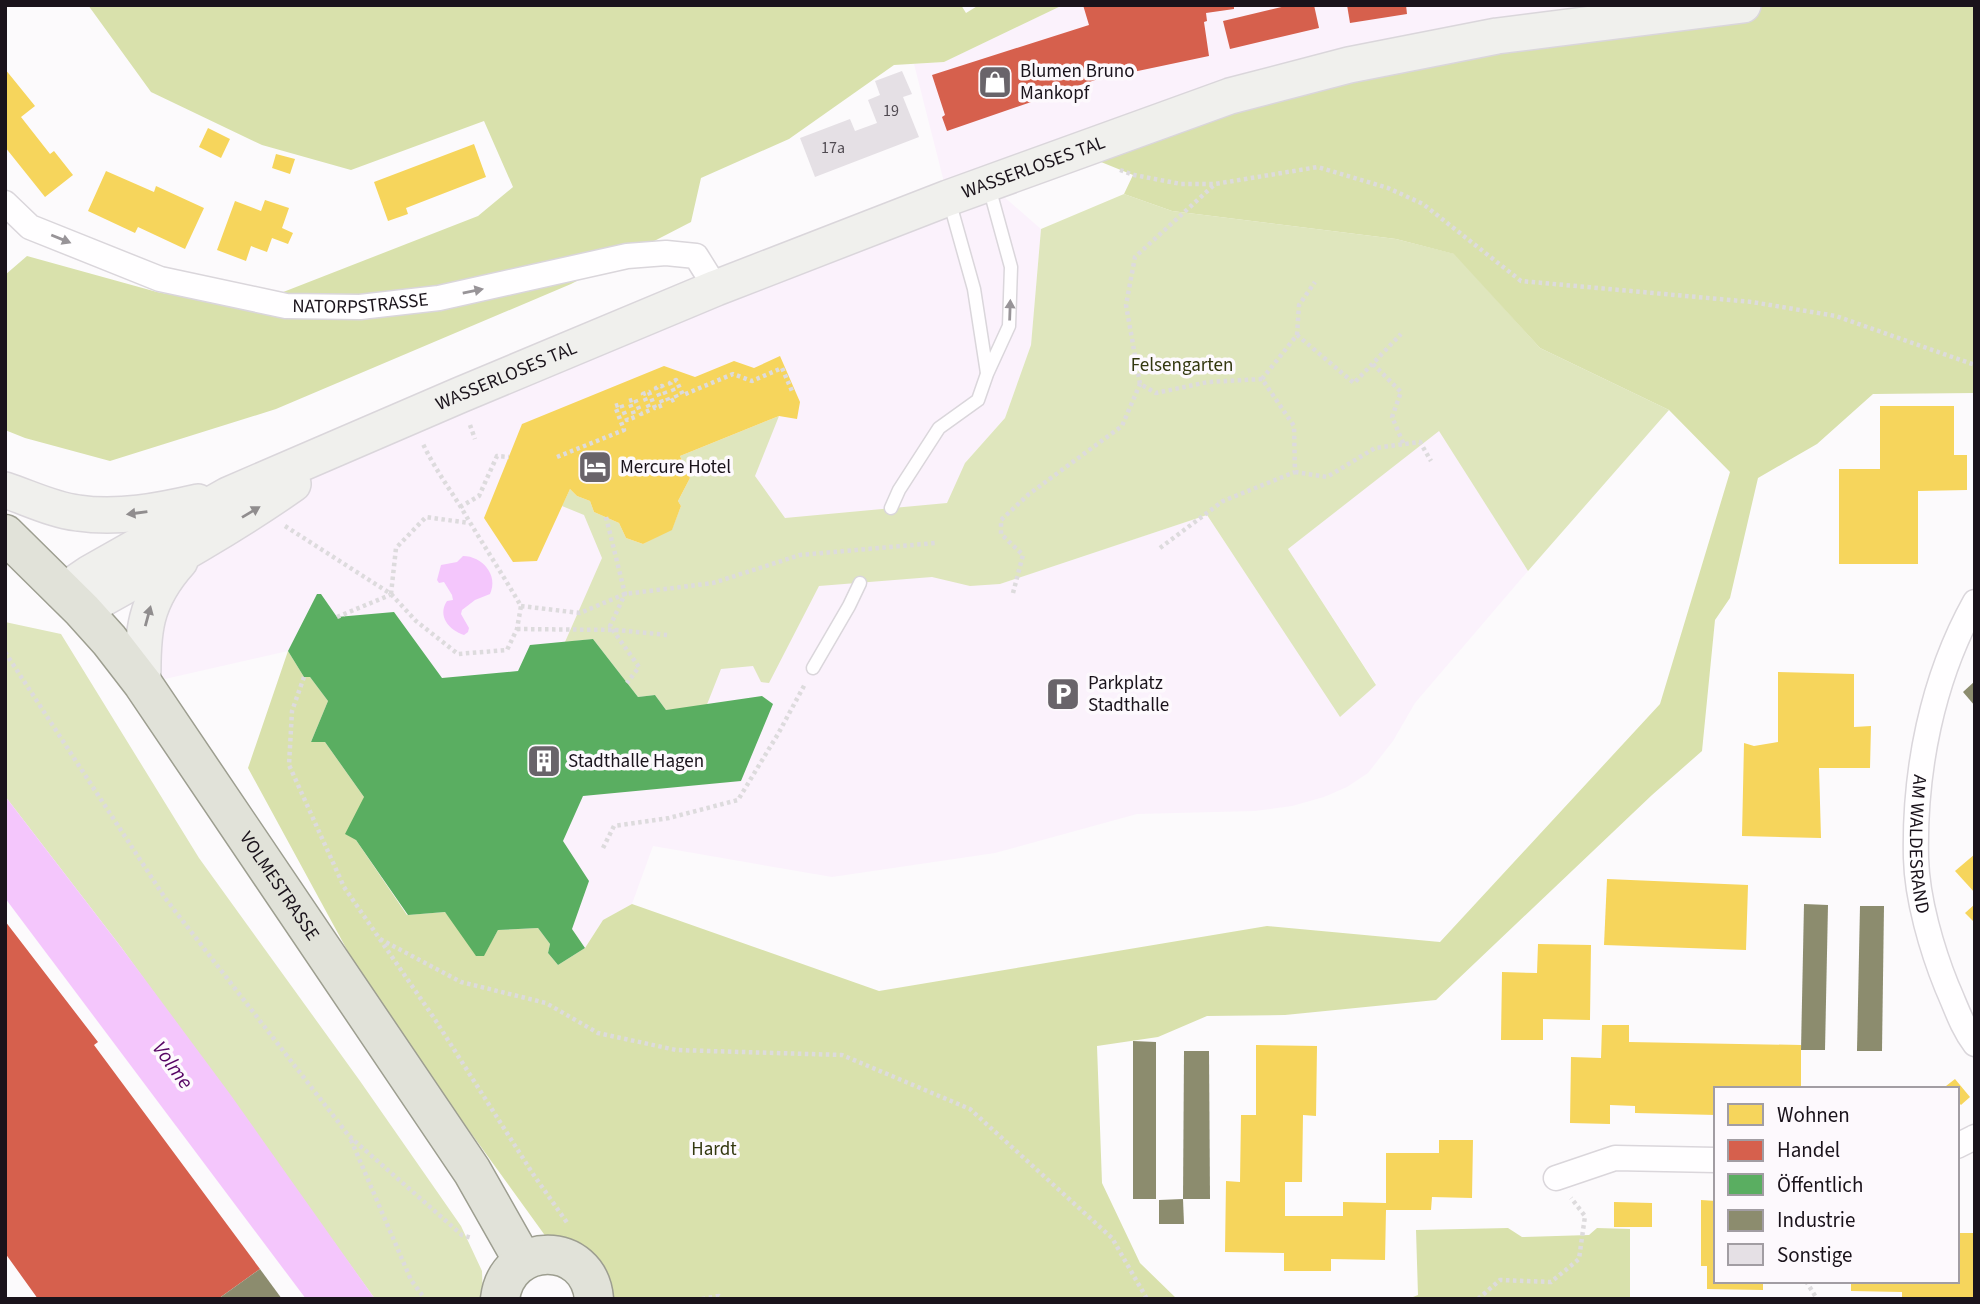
<svg xmlns="http://www.w3.org/2000/svg" width="1980" height="1304" font-family="'Source Sans 3',sans-serif">
  <style>
    .built { fill: #fbf2fc }
    .green { fill: #dfe6bd }
    .forest { fill: #d9e1ac }
    .water { fill: #f4c6fc }
    .homes { fill: #f6d55c }
    .shops { fill: #d6604d }
    .public { fill: #5aae61 }
    .industry { fill: #8c8c6e }
    .building { fill: #e5e0e5 }
    .lines { fill: none; stroke-linecap: round; stroke-linejoin: round }
    .service-casing { stroke: #dad6db; stroke-width: 15 }
    .minor-casing { stroke: #dad6db; stroke-width: 27 }
    .secondary-casing { stroke: #dad6db; stroke-width: 38 }
    .primary-casing { stroke: #9d9e90; stroke-width: 41 }
    .path { stroke: #dddbdd; stroke-width: 4.5; stroke-dasharray: 3.5 3.5; stroke-linecap: butt }
    .service { stroke: #fffeff; stroke-width: 12 }
    .minor { stroke: #fffeff; stroke-width: 24 }
    .secondary { stroke: #f0f0ed; stroke-width: 35 }
    .primary { stroke: #e1e2d9; stroke-width: 38 }
    .oneway { fill: #989498 }
    .oneway2 { fill: #908d8e }
    .labels { text-anchor: middle; dominant-baseline: central; stroke-width: 7; stroke-linejoin: round; paint-order: stroke }
    .number-label { font-size: 16px; fill: #504a51 }
    .poi-label { font-size: 19px; fill: #1a131b; stroke: #fdf9fd; text-anchor: start }
    .street-label { font-size: 19px; fill: #1a131b; stroke: #fdf9fd }
    .park-label { font-size: 19px; fill: #33380f; stroke: #fdf9fd }
    .water-label { font-size: 21px; font-style: italic; fill: #560463; stroke: #fdf9fd }
  </style>
  <rect width="100%" height="100%" fill="#fcfafc"/>
  <path class="built" d="M1063,5H1745L989,184L1041,229L1031,345L1005,418L965,463L1000,584L1207,515L1340,716L1376,684L1288,549L1439,430L1528,571L1415,703L1393,741L1368,773L1347,787L1324,797L1292,806L1255,811L1137,814L995,853L832,877L653,846L632,904L603,920L585,948L558,965L548,953L476,956L445,912L408,915L356,840L311,742L304,677L288,651L143,684L166,577L357,440L948,198L914,64L944,62Z"/>
  <g class="green">
    <path d="M1124,194L1172,211L1396,239L1455,254L1540,348L1669,410L1528,571L1439,431L1288,549L1376,685L1340,717L1207,515L1000,584L970,586L932,577L819,586L769,683L761,682L753,666L721,669L706,707L666,710L655,695L638,697L593,639L565,642L602,558L584,515L562,506L570,489L577,496L590,501L594,512L619,523L626,538L643,544L672,529L681,506L678,501L690,478L680,456L779,416L755,476L785,518L947,503L965,463L1005,418L1031,345L1041,229Z"/>
    <path d="M5,622L61,634L199,858L360,1081L461,1226L482,1271L483,1299H375L121,947L5,796Z"/>
  </g>
  <g class="forest">
    <path d="M88,5H961L966,13L979,5H1063L944,62L894,65L789,139L701,178L691,222L571,284L276,409L110,461L25,438L5,430V275L27,256L157,292L223,304L273,296L478,216L513,187L484,121L351,170L262,145L151,92Z"/>
    <path d="M1743,5H1975V393L1873,394L1817,444L1758,478L1730,598L1715,620L1702,751L1652,795L1436,1000L1285,1015L1207,1016L1158,1037L1097,1046L1102,1183L1140,1263L1177,1299H604L549,1241L434,1082L352,959L248,768L288,651L304,677H310L328,701L311,742H325L364,797L356,840L407,915L445,912L484,955L498,930L538,928L550,944L548,953L558,965L585,948L603,920L632,904L879,991L1267,926L1440,942L1660,704L1730,472L1669,410L1540,348L1454,254L1396,239L1172,211L1124,194L1133,175L1074,151L1230,96Z"/>
    <path d="M1508,1228L1522,1237L1589,1235L1597,1228L1630,1229V1299H1408L1418,1295L1416,1230Z"/>
  </g>
  <g class="water">
    <path d="M463,556C482,556 499,575 490,594L475,600L462,610L461,614L469,628L468,632L464,635C449,630 437,616 447,601L453,600L452,595L444,582L439,583L437,580L441,565L457,562Z"/>
    <path d="M5,796L121,947L230,1094L375,1299H306L5,898Z"/>
  </g>
  <g class="homes">
    <path d="M5,69L35,106L21,117L50,154L54,151L73,175L45,197L5,147Z"/>
    <path d="M208,128L230,139L221,158L199,147Z"/>
    <path d="M474,144L486,177L406,208L408,214L388,221L374,182Z"/>
    <path d="M276,154L295,159L290,174L272,168Z"/>
    <path d="M106,171L154,192L156,186L204,208L185,249L138,227L135,233L88,211Z"/>
    <path d="M265,200L289,208L282,228L293,233L288,244L272,238L267,252L251,246L246,261L217,250L235,201L261,211Z"/>
    <path d="M780,356L800,402L797,419L779,416L680,456L690,478L678,501L681,506L672,530L643,544L626,538L619,523L594,512L590,501L577,496L570,489L537,561L513,562L484,518L522,424L664,366L695,377L734,361L754,368Z"/>
    <path d="M1880,406H1954V455H1967V490L1918,491V564H1839V469H1880Z"/>
    <path d="M1778,672L1854,674V727L1871,726L1870,768H1819L1821,838L1742,836L1744,743L1754,746L1778,742Z"/>
    <path d="M1975,854V893L1955,871Z"/>
    <path d="M1607,879L1748,885L1746,950L1604,945Z"/>
    <path d="M1975,904V923L1965,913Z"/>
    <path d="M1538,944L1591,945L1590,1020L1543,1019V1040H1501L1502,972L1537,973Z"/>
    <path d="M1602,1025H1629V1042L1801,1045V1089H1716V1115L1635,1113V1106L1610,1105V1124L1570,1123L1571,1057L1601,1058Z"/>
    <path d="M1256,1045L1317,1046L1316,1116L1303,1115L1302,1182H1285V1216H1343V1202L1386,1203V1153H1439V1140H1473L1472,1198L1432,1197L1431,1210H1386L1385,1260L1331,1259V1271H1284V1253L1225,1252L1226,1181L1240,1182L1241,1115H1256Z"/>
    <path d="M1955,1079L1970,1097L1961,1105L1957,1101V1089H1948L1946,1086Z"/>
    <path d="M1701,1200L1716,1201V1281H1763V1290L1707,1289V1266H1701Z"/>
    <path d="M1614,1202L1652,1203V1227H1614Z"/>
    <path d="M1957,1233H1975V1299H1902V1292L1851,1291V1281H1957Z"/>
  </g>
  <g class="shops">
    <path d="M1083,5H1234V9L1206,13L1207,21L1204,22L1209,56L1095,80L947,131L942,117L945,115L932,75L1089,25Z"/>
    <path d="M1290,5H1314L1319,28L1230,49L1223,21Z"/>
    <path d="M1347,5H1406L1407,14L1350,23Z"/>
    <path d="M5,921L98,1042L94,1045L260,1269L218,1299H38L5,1253Z"/>
  </g>
  <path class="public" d="M317,594H321L337,617L394,612L442,678L518,671L530,645L593,639L638,697L655,695L666,710L762,696L773,704L741,781L583,796L563,841L589,881L572,929L585,948L558,965L548,953L550,944L538,928L498,930L484,956H476L445,912L408,915L356,840L345,834L364,797L325,742H311L328,701L310,677H304L288,651Z"/>
  <g class="industry">
    <path d="M1975,681V706L1963,692Z"/>
    <path d="M1804,904L1828,905L1825,1050H1801Z"/>
    <path d="M1860,906H1884L1882,1051H1857Z"/>
    <path d="M1133,1041L1156,1042V1199H1133Z"/>
    <path d="M1184,1051H1209L1210,1199H1183Z"/>
    <path d="M1183,1199L1184,1224H1159V1200Z"/>
    <path d="M260,1269L282,1299H218Z"/>
  </g>
  <path class="building" d="M902,71L912,94L903,97L919,137L815,177L800,138L850,119L855,131L877,123L868,100L880,95L875,81Z"/>
  <g class="lines">
    <g class="service-casing">
      <g id="service">
        <path d="M949,200L974,289L987,373"/>
        <path d="M891,508L899,490L939,428L978,400L987,374L1009,326L1011,267L989,187"/>
        <path d="M813,668L849,606L860,583"/>
      </g>
    </g>
    <g class="minor-casing">
      <g id="minor">
        <path id="s1" d="M5,203L30,227L160,279L286,306L360,307L439,298L627,256L666,253L696,256L716,288"/>
        <path id="s2" d="M1975,602C1932,679 1914,771 1916,858C1917,899 1932,950 1947,987C1956,1007 1962,1027 1975,1044"/>
        <path d="M1957,1146L1975,1137"/>
        <path d="M1556,1178L1615,1158L1716,1160"/>
      </g>
    </g>
    <g class="secondary-casing">
      <g id="secondary">
        <path d="M5,490C29,498 53,510 78,513C118,519 159,511 198,502"/>
        <path id="s3" d="M62,592L90,573L228,495L460,395L716,288L948,198L1230,96L1349,65L1497,36L1743,5"/>
        <path d="M82,610C154,570 226,531 293,484"/>
        <path d="M143,684C142,632 144,601 180,561"/>
      </g>
    </g>
    <g class="primary-casing">
      <g id="primary">
        <path id="s4" d="M5,534L82,610L109,640L143,684L472,1171L523,1261"/>
        <path d="M500,1299C507,1240 589,1240 594,1299"/>
      </g>
    </g>
    <g class="path">
      <path d="M1120,170L1134,175L1181,184H1215L1318,167L1388,188L1423,204L1521,281L1752,302L1836,316L1975,365"/>
      <path d="M1297,335L1299,305L1315,282"/>
      <path d="M1373,364L1401,392L1392,417L1404,445"/>
      <path d="M1262,379L1297,335L1354,383L1401,334"/>
      <path d="M470,425L475,439"/>
      <path d="M557,457L624,430L615,406L621,404L627,420L635,417L629,401L635,399L641,414L650,410L643,394L649,392L655,408L663,405L656,388L662,386L669,402L677,398L670,383L676,380L683,395L733,374L752,381L782,368L792,391"/>
      <path d="M1295,472L1327,477L1375,448L1420,442L1431,461"/>
      <path d="M460,507L479,496L497,456L509,457"/>
      <path d="M606,517L625,594L610,626L639,667L627,683"/>
      <path d="M285,526L391,594L416,621L458,654L507,650L517,629L521,606C501,572 479,538 459,504C446,484 433,465 423,444"/>
      <path d="M1160,548L1223,501L1295,472L1294,426L1262,379L1208,382L1156,393L1140,384L1126,305L1135,257L1214,185"/>
      <path d="M1013,593L1023,555L1001,534V520L1029,494L1122,426L1140,384"/>
      <path d="M391,594L396,548L426,517L469,523"/>
      <path d="M521,606L580,613L625,594L713,583L800,555L935,543"/>
      <path d="M337,617L390,595"/>
      <path d="M517,629L617,630L667,635"/>
      <path d="M5,652L165,898L349,1136L462,1235L472,1238"/>
      <path d="M304,677L292,711L289,765L344,887L434,1018L533,1174L568,1224"/>
      <path d="M603,848L614,826L669,818L738,800L778,734L805,684"/>
      <path d="M380,939L461,982L546,1003L598,1033L676,1050L842,1055L970,1109L1112,1238L1147,1299"/>
      <path d="M351,1140L411,1280L425,1299"/>
      <path d="M1806,1281L1817,1299"/>
      <path d="M702,1299L719,1296L722,1299"/>
      <path d="M1478,1299L1500,1280L1551,1282L1579,1259L1585,1216L1571,1198"/>
    </g>
    <use href="#service" class="service"/>
    <use href="#minor" class="minor"/>
    <use href="#secondary" class="secondary"/>
    <use href="#primary" class="primary"/>
  </g>
  <defs><path id="oneway-solid" d="M-6-.8H1V-3.2L6.5 0L1 3.2V.8H-6Z" transform="scale(1.75)"/></defs>
  <g class="oneway">
    <use href="#oneway-solid" transform="translate(61 239) rotate(22)"/>
    <use href="#oneway-solid" transform="translate(473 291) rotate(-12)"/>
    <use href="#oneway-solid" transform="translate(1010 310) rotate(-88)"/>
  </g>
  <g class="oneway2">
    <use href="#oneway-solid" transform="translate(251 512) rotate(-31)"/>
    <use href="#oneway-solid" transform="translate(137 513) rotate(172)"/>
    <use href="#oneway-solid" transform="translate(148 616) rotate(-75)"/>
  </g>
  <defs>
    <g id="shop-square" transform="scale(1.75)"><rect x="-9" y="-9" width="18" height="18" rx="4" fill="#69646a" stroke="#fdf9fd"/><path d="M-5-2.5h2.3a2.7 3.5 0 0 1 5.4 0H5L5.5 6h-11ZM-1.5-2.5h3a1.5 2.3 0 0 0-3 0Z" fill="#fff"/></g>
    <g id="hotel-square" transform="scale(1.75)"><rect x="-9" y="-9" width="18" height="18" rx="4" fill="#69646a" stroke="#fdf9fd"/><path d="M-6-4.5h1.5V1H6V5H4.5V3h-9V5H-6ZM-4 0a1.8 1.8 0 1 1 3.6 0ZM.5 0V-2.5h3Q6-2.5 6 0Z" fill="#fff"/></g>
    <g id="parking-square" transform="scale(1.75)"><rect x="-9" y="-9" width="18" height="18" rx="4" fill="#69646a" stroke="#fdf9fd"/><path d="M-3.5-5.5H1a3.5 3.5 0 0 1 0 7H-1V5.5H-3.5ZM-1-3.4V-.6H.8a1.4 1.4 0 0 0 0-2.8Z" fill="#fff"/></g>
    <g id="building-square" transform="scale(1.75)"><rect x="-9" y="-9" width="18" height="18" rx="4" fill="#69646a" stroke="#fdf9fd"/><path d="M-4-6H4V6H1V3H-1V6H-4ZM-2.5-4.3h1.7v1.8h-1.7ZM.8-4.3h1.7v1.8H.8ZM-2.5-1h1.7V.8h-1.7ZM.8-1h1.7V.8H.8Z" fill="#fff"/></g>
  </defs>
  <g fill-rule="evenodd">
    <use href="#shop-square" x="995" y="82"/>
    <use href="#hotel-square" x="595" y="467"/>
    <use href="#parking-square" x="1063" y="694"/>
    <use href="#building-square" x="544" y="761"/>
  </g>
  <g class="labels">
    <g class="number-label">
      <text x="891" y="111">19</text>
      <text x="833" y="148">17a</text>
    </g>
    <g class="poi-label">
      <text x="1020" y="71">Blumen Bruno<tspan x="1020" dy="22">Mankopf</tspan></text>
      <text x="620" y="467">Mercure Hotel</text>
      <text x="1088" y="683">Parkplatz<tspan x="1088" dy="22">Stadthalle</tspan></text>
      <text x="568" y="761">Stadthalle Hagen</text>
    </g>
    <g class="street-label">
      <text stroke="none"><textPath href="#s3" startOffset="1062">WASSERLOSES TAL</textPath></text>
      <text stroke="none"><textPath href="#s1" startOffset="378">NATORPSTRASSE</textPath></text>
      <text stroke="none"><textPath href="#s3" startOffset="495">WASSERLOSES TAL</textPath></text>
      <text stroke="none"><textPath href="#s2" startOffset="252">AM WALDESRAND</textPath></text>
      <text stroke="none"><textPath href="#s4" startOffset="448">VOLMESTRASSE</textPath></text>
    </g>
    <g class="park-label">
      <text x="1182" y="365">Felsengarten</text>
      <text x="714" y="1149">Hardt</text>
    </g>
    <g class="water-label">
      <text transform="translate(173 1065) rotate(54)">Volme</text>
    </g>
  </g>
  <rect width="1980" height="1304" fill="none" stroke="#1a131b" stroke-width="14"/>
  <rect x="1714" y="1087" width="245" height="196" fill="#fdf9fd" stroke="#a29da3" stroke-width="2"/>
  <rect x="1728" y="1104" width="35" height="21" fill="#f6d55c" stroke="#a29da3" stroke-width="2"/>
  <text x="1777" y="1122" font-size="21" fill="#1a131b">Wohnen</text>
  <rect x="1728" y="1140" width="35" height="21" fill="#d6604d" stroke="#a29da3" stroke-width="2"/>
  <text x="1777" y="1157" font-size="21" fill="#1a131b">Handel</text>
  <rect x="1728" y="1174" width="35" height="21" fill="#5aae61" stroke="#a29da3" stroke-width="2"/>
  <text x="1777" y="1192" font-size="21" fill="#1a131b">Öffentlich</text>
  <rect x="1728" y="1210" width="35" height="21" fill="#8c8c6e" stroke="#a29da3" stroke-width="2"/>
  <text x="1777" y="1227" font-size="21" fill="#1a131b">Industrie</text>
  <rect x="1728" y="1244" width="35" height="21" fill="#e5e0e5" stroke="#a29da3" stroke-width="2"/>
  <text x="1777" y="1262" font-size="21" fill="#1a131b">Sonstige</text>
</svg>
